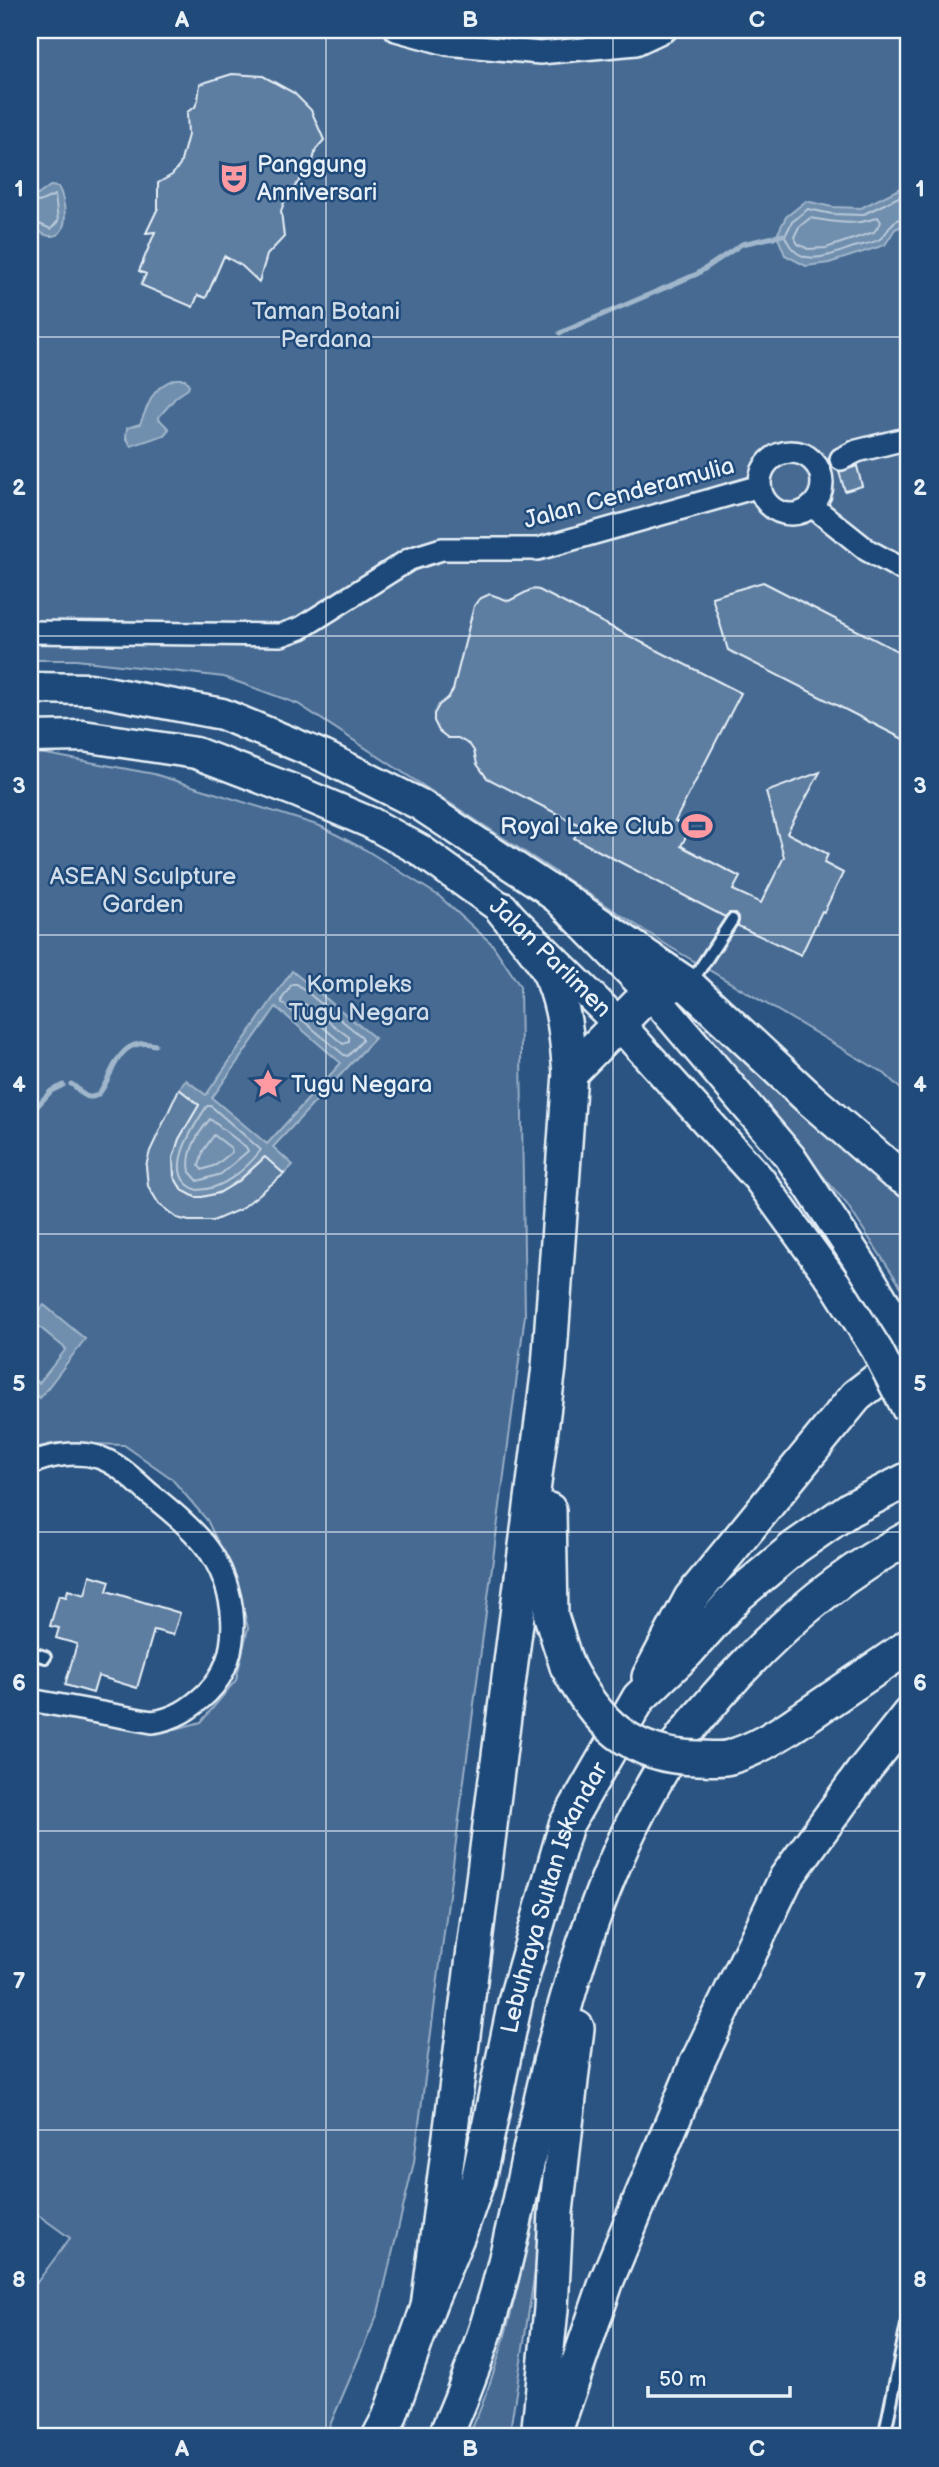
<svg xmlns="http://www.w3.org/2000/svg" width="939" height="2467" font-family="'Balsamiq Sans',sans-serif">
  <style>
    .green { fill: #476b93; stroke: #98aec6; stroke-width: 2 }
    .water { fill: #708ead; stroke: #a0b6cb; stroke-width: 2; fill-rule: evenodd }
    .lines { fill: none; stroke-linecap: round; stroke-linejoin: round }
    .shore { stroke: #b8c9da; stroke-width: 2 }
    .stream { stroke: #a0b6cb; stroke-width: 5 }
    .building { fill: #5d7da1; stroke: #e8f1f8; stroke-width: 2 }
    .lane-casing { stroke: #e8f1f8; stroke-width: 16 }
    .street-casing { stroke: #e8f1f8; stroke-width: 26 }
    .secondary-casing { stroke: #e8f1f8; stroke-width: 35 }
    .primary-casing { stroke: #e8f1f8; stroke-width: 38 }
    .lane { stroke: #1f4a7a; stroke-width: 10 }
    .street { stroke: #1f4a7a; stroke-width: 21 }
    .secondary { stroke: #1f4a7a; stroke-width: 30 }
    .primary { stroke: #1f4a7a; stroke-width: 33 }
    .secondary-bridge-casing { stroke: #e8f1f8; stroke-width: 35; stroke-linecap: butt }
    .primary-bridge-casing { stroke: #e8f1f8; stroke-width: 38; stroke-linecap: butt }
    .secondary-bridge { stroke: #1f4a7a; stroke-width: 30 }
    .primary-bridge { stroke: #1f4a7a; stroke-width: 33 }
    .grid { fill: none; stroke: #e8f1f8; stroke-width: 2; stroke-opacity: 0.55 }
    .labels { text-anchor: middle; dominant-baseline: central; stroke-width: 5; stroke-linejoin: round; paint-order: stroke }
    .poi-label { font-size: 24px; fill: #e8f1f8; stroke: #1f4a7a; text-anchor: start }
    .park-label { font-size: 24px; fill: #d0dde9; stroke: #1f4a7a }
    .street-label { font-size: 24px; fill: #e8f1f8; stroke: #1f4a7a }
    .neatline { fill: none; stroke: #e8f1f8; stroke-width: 2.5 }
    .grid-label { font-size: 23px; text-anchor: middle; font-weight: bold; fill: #e8f1f8 }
  </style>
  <rect width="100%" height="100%" fill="#2b5482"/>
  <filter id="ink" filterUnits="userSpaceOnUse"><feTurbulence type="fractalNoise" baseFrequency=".0143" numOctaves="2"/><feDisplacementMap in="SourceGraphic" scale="14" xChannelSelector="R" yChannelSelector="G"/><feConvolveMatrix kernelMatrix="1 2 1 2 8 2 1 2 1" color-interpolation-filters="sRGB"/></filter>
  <g filter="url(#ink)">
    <g class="green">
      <path d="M30,30H909V1097L885,1074L670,947L298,704L224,677L76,660H30Z"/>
      <path d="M30,751L154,774L320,826L366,850L439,896L492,944L520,986L525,1315L414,2162L378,2313L325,2437H30V2284L35,2285L70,2238L30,2209V1710L157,1734L201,1722L236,1680L248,1628L235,1577L207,1520L171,1478L124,1445L56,1443L30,1449Z"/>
      <path d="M707,1028L909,1195V1299L846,1203L701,1033Z"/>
      <path d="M540,2193L547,2195L509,2437H468C504,2361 520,2274 540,2193Z"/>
    </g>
    <g class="water">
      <path d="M909,184V223L895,229L885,245L829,263L806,266L785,255L777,235L786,217L806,201L832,207L861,208Z"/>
      <path d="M50,186L58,187C65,197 72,238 50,236C44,236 36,229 30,225V193L38,195Z"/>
      <path d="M175,379H185L189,385L188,389L176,397L158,418L169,429L164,435L131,446L126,437L127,428L140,424C150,402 151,388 175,379Z"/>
      <path d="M292,971L375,1038L273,1147L293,1165L284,1174L264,1157C247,1174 201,1219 179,1185C171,1174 172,1160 175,1148C180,1133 191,1119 199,1105L179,1089L186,1080L206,1095ZM276,1007L341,1063L267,1144L212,1098Z"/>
      <path d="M44,1305L85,1339L40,1398L30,1389V1376L39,1383L66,1349L37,1325L30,1333V1320Z"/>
    </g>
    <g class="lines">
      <g class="shore">
        <path d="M909,192L862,215L832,214L808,209L792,222L785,236C798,270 827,256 854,247C862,245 874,243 880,239C892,230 888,219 909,217"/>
        <path d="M30,200L39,202L55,195L58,221L51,229L30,220"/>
        <path d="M878,217L881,222L874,232L826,248L808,249L798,244L794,237L799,227L810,218C836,222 854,227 878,217Z"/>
        <path d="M292,984H297L362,1037V1041L348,1056L344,1055L282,1003V999Z"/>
        <path d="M305,1004L349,1037V1042L343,1044L303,1010L302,1006Z"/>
        <path d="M207,1106H211L261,1150C246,1169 223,1190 197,1190C159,1176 194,1126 207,1106Z"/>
        <path d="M210,1119L246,1147L248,1151L221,1174L198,1181L190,1172C186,1153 198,1133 210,1119Z"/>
        <path d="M214,1135L231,1148L232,1152L216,1165L202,1170L199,1166L203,1151Z"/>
      </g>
      <g class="stream">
        <path d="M560,333L697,274L742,244L783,235"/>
        <path d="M71,1084C78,1087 81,1096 89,1097C113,1100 107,1033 155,1045"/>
        <path d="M30,1114L51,1091L63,1085"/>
      </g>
    </g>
    <g class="building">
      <path d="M232,74L263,76L294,93L311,110L324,140L316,149L311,169L302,177L285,200L281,211L284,237L267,255L259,282L242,266L224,256L206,298L198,295L193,307L141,285L146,274L139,271L155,232L146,233L158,208V183L172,175L180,165L188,135L187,112L195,107L198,100L200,84Z"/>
      <path d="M857,466L862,486L845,491L839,472Z"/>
      <path d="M763,582L909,657V742L728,650L712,597Z"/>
      <path d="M532,589L539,590L741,693L675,821L690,829L681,846L740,877L733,890L761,903L784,857L766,792L820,772L787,833L828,854L824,863L843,873L824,912L822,911L801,955L738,926L739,917L736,913H729L725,917L574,838L581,826L487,778L477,764L474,751L470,745L458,738H448L439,731L434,721V714L439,705L448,698L453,690L474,606L479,599L490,594L509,601Z"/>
      <path d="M179,1089L199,1105L179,1139L173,1158L174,1177L182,1190L195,1197H202L219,1193L239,1181L265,1157L284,1174L241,1209L213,1221H189L177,1218L159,1204L148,1186L146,1166L150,1151Z"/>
      <path d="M90,1575L110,1581L107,1591L180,1613L173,1635L154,1630L137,1688L98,1676L93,1693L65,1685L77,1644L56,1638L59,1628L50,1626L59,1595L66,1597L68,1590L85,1595Z"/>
    </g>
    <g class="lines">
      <g class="lane-casing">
        <g id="lane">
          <path d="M690,984L732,920"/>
          <path d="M30,1652L45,1657"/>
          <path d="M884,2437L909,2315"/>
        </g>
      </g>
      <g class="street-casing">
        <g id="street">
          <path d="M396,30L447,44L540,53L636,44L666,30"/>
          <circle cx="791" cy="483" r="31"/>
          <path d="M841,459L857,451L909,438"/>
          <path d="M812,506L867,550L909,573"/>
          <path d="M30,632L281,635L301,628L410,559L442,549H538L760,486"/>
          <path d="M30,1464C49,1455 76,1451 98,1457C118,1463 135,1481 150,1494C169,1509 190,1526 205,1545C237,1585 246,1655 207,1693C190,1709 175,1719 152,1722L30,1700"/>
        </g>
      </g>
      <g class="secondary-casing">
        <g id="secondary">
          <path d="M30,688L90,689L222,714L323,756L419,804L552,892L650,992L790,1157L861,1264L909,1344"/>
          <path id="s1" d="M30,737L83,736L196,753L298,792L371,823L420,850L502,909L618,1023L759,1179L836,1285"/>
        </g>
      </g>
      <g class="primary-casing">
        <g id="primary">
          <path d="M552,892L689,986L809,1098L893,1171L909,1181"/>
          <path d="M570,1073L650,992L683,982"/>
          <path d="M549,1510L551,1616L567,1666"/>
          <path d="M649,1677L691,1598L856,1396L909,1355"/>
          <path d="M796,1723L909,1646"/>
          <path d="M428,2307L549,1367L570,1073C567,1043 565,1010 553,981C542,954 519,931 502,909"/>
          <path id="s2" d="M379,2437L389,2418L428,2307L461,2228L478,2180L516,1998L566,1825L639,1698L687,1652L738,1595L794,1548L850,1509L909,1479"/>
          <path d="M445,2437C465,2391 483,2342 497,2293C519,2213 532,2131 553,2051C580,1944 617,1836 678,1744C689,1726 705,1711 718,1695C772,1633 836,1576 909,1538"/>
          <path d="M538,2437L551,2309L556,2212L577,2028"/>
          <path d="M553,2437L607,2280L696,2065L786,1878L865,1769L909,1714"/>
        </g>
      </g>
      <use href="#lane" class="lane"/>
      <use href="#street" class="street"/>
      <use href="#secondary" class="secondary"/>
      <use href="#primary" class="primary"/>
      <g class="secondary-bridge-casing">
        <path id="secondary-bridge" d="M836,1285L877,1350L909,1412"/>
      </g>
      <g class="primary-bridge-casing">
        <path id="primary-bridge" d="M567,1666C596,1722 631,1757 698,1758C708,1758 720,1760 730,1757C754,1750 775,1737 796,1723"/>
      </g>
      <use href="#secondary-bridge" class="secondary-bridge"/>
      <use href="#primary-bridge" class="primary-bridge"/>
    </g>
  </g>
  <path class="grid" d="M326,30V2437M613,30V2437M30,337H909M30,636H909M30,935H909M30,1234H909M30,1532H909M30,1831H909M30,2130H909"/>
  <defs>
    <g id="theatre-bare" transform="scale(2.415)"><path d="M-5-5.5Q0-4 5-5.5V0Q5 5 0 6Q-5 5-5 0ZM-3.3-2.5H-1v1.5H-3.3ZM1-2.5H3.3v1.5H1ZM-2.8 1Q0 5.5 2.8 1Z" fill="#ff9aa2" stroke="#1f4a7a" stroke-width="2.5" paint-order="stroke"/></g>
    <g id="stadium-bare" transform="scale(2.415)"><path d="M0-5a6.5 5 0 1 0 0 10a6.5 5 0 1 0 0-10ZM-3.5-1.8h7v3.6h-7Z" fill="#ff9aa2" stroke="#1f4a7a" stroke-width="2.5" paint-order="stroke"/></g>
    <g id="sight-bare" transform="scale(2.415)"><path d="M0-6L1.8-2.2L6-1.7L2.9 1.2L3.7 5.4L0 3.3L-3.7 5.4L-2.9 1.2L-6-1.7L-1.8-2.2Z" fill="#ff9aa2" stroke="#1f4a7a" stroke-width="2.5" paint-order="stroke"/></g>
  </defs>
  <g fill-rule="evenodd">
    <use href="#theatre-bare" x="234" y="178"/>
    <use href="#stadium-bare" x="697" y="826"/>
    <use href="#sight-bare" x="268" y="1084"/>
  </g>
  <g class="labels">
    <g class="poi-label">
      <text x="257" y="164">Panggung<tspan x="257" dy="28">Anniversari</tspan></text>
      <text x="674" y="826" text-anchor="end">Royal Lake Club</text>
      <text x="291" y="1084">Tugu Negara</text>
    </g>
    <g class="park-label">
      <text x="326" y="311">Taman Botani<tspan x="326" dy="28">Perdana</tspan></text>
      <text x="143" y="876">ASEAN Sculpture<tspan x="143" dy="28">Garden</tspan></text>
      <text x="359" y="984">Kompleks<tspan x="359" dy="28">Tugu Negara</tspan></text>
    </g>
    <g class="street-label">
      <text transform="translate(629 493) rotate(-15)">Jalan Cenderamulia</text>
      <text stroke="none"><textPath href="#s1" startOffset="581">Jalan Parlimen</textPath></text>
      <text stroke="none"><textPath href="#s2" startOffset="569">Lebuhraya Sultan Iskandar</textPath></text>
    </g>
  </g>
  <rect width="939" height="2467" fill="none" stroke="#1f4a7a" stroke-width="77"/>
  <path d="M648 2386v10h142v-10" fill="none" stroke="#e8f1f8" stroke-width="3.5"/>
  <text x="659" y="2386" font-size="21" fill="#e8f1f8" stroke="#1f4a7a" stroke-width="5" paint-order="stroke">50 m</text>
  <rect x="38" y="38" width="862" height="2390" class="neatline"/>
  <g class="grid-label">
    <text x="182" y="27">A</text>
    <text x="470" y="27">B</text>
    <text x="757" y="27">C</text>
    <text x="19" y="196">1</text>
    <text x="920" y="196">1</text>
    <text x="19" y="495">2</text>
    <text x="920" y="495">2</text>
    <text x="19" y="793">3</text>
    <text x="920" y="793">3</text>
    <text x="19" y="1092">4</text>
    <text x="920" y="1092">4</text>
    <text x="19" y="1391">5</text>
    <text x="920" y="1391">5</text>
    <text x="19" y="1690">6</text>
    <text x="920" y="1690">6</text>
    <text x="19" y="1988">7</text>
    <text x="920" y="1988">7</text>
    <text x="19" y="2287">8</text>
    <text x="920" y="2287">8</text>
    <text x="182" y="2456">A</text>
    <text x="470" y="2456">B</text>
    <text x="757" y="2456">C</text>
  </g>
</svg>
